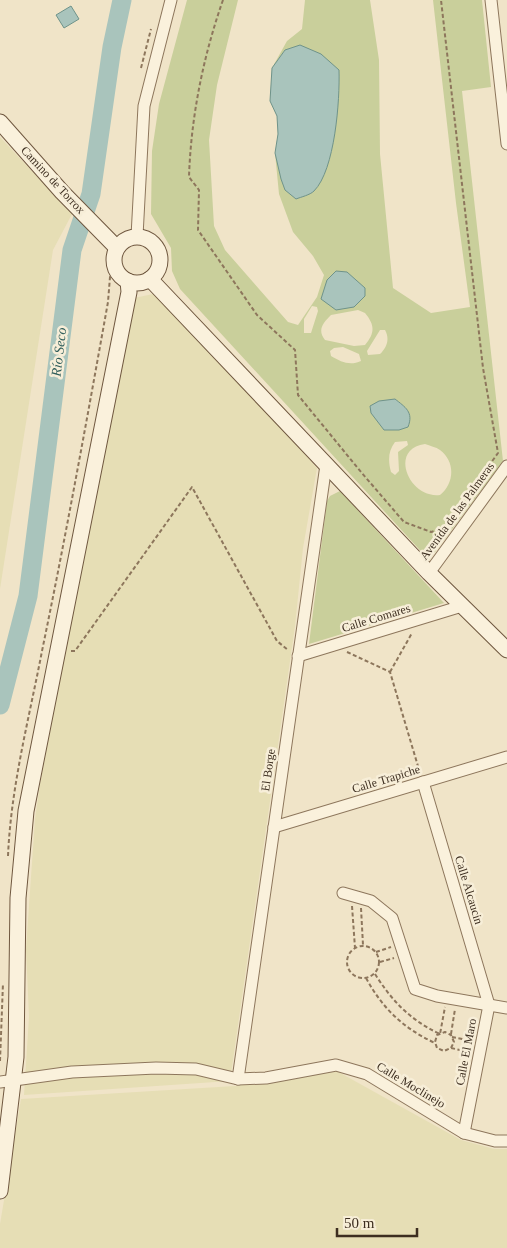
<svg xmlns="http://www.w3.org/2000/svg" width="507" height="1248" font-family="'Times New Roman',serif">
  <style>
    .farmland { fill: #e6deb5 }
    .green { fill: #c9cf9b; fill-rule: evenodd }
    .water { fill: #a9c4bc; stroke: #6f938a }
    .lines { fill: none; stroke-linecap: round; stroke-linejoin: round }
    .river { stroke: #a9c4bc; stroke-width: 19 }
    .street-casing { stroke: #8d765c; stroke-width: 13 }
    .secondary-casing { stroke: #6f573f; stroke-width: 17 }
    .path { stroke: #8d765c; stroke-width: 2; stroke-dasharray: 4 2.5; stroke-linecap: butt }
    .street { stroke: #faf1dc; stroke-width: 11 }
    .secondary { stroke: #faf1dc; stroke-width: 15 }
    .labels { text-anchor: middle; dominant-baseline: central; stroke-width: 5; stroke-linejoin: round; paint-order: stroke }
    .street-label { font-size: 12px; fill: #3d2e20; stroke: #f7eed8 }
    .water-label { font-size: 14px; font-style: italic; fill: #2f5d5a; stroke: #f7eed8 }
  </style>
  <rect width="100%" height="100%" fill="#f0e4c8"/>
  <g class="farmland">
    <path d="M0,137L72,214L53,250L0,589Z"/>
    <path d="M153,294L247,386L317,468L303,548L295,626L230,1081L24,1095L29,1017L26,949L35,819L40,784L134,298Z"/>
    <path d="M335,1070L461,1140L494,1149H507V1248H0V1224L21,1099L235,1086Z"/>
  </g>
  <g class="green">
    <path d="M187,0H238L217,85L209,140L214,226L225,250L288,322L298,325L317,297L324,275L313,256L293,232L279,194L275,153L285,190V50L272,68L287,41L302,29L305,0H370L379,60L380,154L393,288L431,313L470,307L456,203L433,0H482L491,87L462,91L503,461L429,560L180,289L172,271L171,248L151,214L152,151L159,104ZM312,306L317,307L318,311L311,333H304V319ZM358,310L365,313C375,325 375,333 365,345L354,346L325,340C317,330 323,323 331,315ZM380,330H385C390,339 387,347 380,354L368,355L367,351ZM343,347L359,354L361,361C350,366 341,362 331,356L330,351L334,348ZM407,441L408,445L398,452L399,471L395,475L391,472C388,461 388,451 395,442ZM425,444C430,446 436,447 440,450C456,462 454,484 440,495C409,499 388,449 425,444Z"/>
    <path d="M340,491L444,603L309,644L327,501L330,496Z"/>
  </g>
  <g class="water">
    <path d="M71,6L79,19L64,28L56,15Z"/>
    <path d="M300,45L321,54L339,70C340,100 335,170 314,191C310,195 301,197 296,199L285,190L281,179L275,153L278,134L277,116L270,101L272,68L285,50Z"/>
    <path d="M336,271L347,272L365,288V296L354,307L336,310L321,299L327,280Z"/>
    <path d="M395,399C405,407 414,412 408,427L399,430H384L371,413L370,406L379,401Z"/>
  </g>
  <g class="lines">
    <path class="river" d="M0,705L28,596L72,250L91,194L112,47L122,0"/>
    <g class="street-casing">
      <g id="street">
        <path d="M491,0L507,144"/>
        <path d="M137,236L144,106L171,0"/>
        <path d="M429,573L507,466"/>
        <path d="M298,656L462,606"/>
        <path d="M423,782L489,1005L464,1133"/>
        <path d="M274,827L507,757"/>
        <path d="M343,893L371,901L392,918L415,989L437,996L507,1008"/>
        <path d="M238,1079L326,465"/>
        <path d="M0,1082L72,1072L156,1068L196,1069L238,1079L266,1078L336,1065L367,1074L464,1133L495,1141H507"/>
      </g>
    </g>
    <g class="secondary-casing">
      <g id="secondary">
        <path d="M0,122L62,192L117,248"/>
        <circle cx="137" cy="260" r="23"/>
        <path d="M150,279L429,573L507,650"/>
        <path d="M0,1191L16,1057L18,898L26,811L129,292L128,281"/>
      </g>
    </g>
    <g class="path">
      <path d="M223,0C203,57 191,117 189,177L199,190L198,230L257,315L295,350L298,395L361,472L404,522L431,532L444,528L498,453L483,368L441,0"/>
      <path d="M141,68L151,29"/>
      <path d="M71,651H75L192,487L277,641L288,650"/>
      <path d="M347,652L390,672L420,773"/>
      <path d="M390,672L412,633"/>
      <path d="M8,856C11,786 29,719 42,651C66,535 87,419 108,302L110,277L115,267"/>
      <path d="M352,906L355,948"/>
      <path d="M361,908L363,945"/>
      <circle cx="363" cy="962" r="16"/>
      <path d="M376,952L391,947"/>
      <path d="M380,962L394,958"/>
      <path d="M375,974C392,1001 410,1020 440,1034L445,1007"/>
      <path d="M366,978C383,1009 403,1028 435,1043"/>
      <path d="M451,1034L455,1009"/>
      <path d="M452,1037L472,1041"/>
      <path d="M451,1048L454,1042L451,1035L445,1032L437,1035L435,1042L437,1048L444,1051L451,1048L469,1052"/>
      <path d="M0,1061L3,983"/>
    </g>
    <use href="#street" class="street"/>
    <use href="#secondary" class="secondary"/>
  </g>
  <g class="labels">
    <g class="street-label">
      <text transform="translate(53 180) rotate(47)">Camino de Torrox</text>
      <text transform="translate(457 511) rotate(-54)">Avenida de las Palmeras</text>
      <text transform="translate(376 618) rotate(-17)">Calle Comares</text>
      <text transform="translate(268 770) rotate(-82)">El Borge</text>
      <text transform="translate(386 779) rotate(-17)">Calle Trapiche</text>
      <text transform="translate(469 890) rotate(73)">Calle Alcaucin</text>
      <text transform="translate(466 1052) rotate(-79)">Calle El Maro</text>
      <text transform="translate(411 1085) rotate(31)">Calle Moclinejo</text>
    </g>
    <g class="water-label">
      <text transform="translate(59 352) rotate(-83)">Río Seco</text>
    </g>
  </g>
  <path d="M337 1228v8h80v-8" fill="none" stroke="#3d2e20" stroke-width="2.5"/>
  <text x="344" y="1228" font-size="15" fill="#3d2e20" stroke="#f7eed8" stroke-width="4" paint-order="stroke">50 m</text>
</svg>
